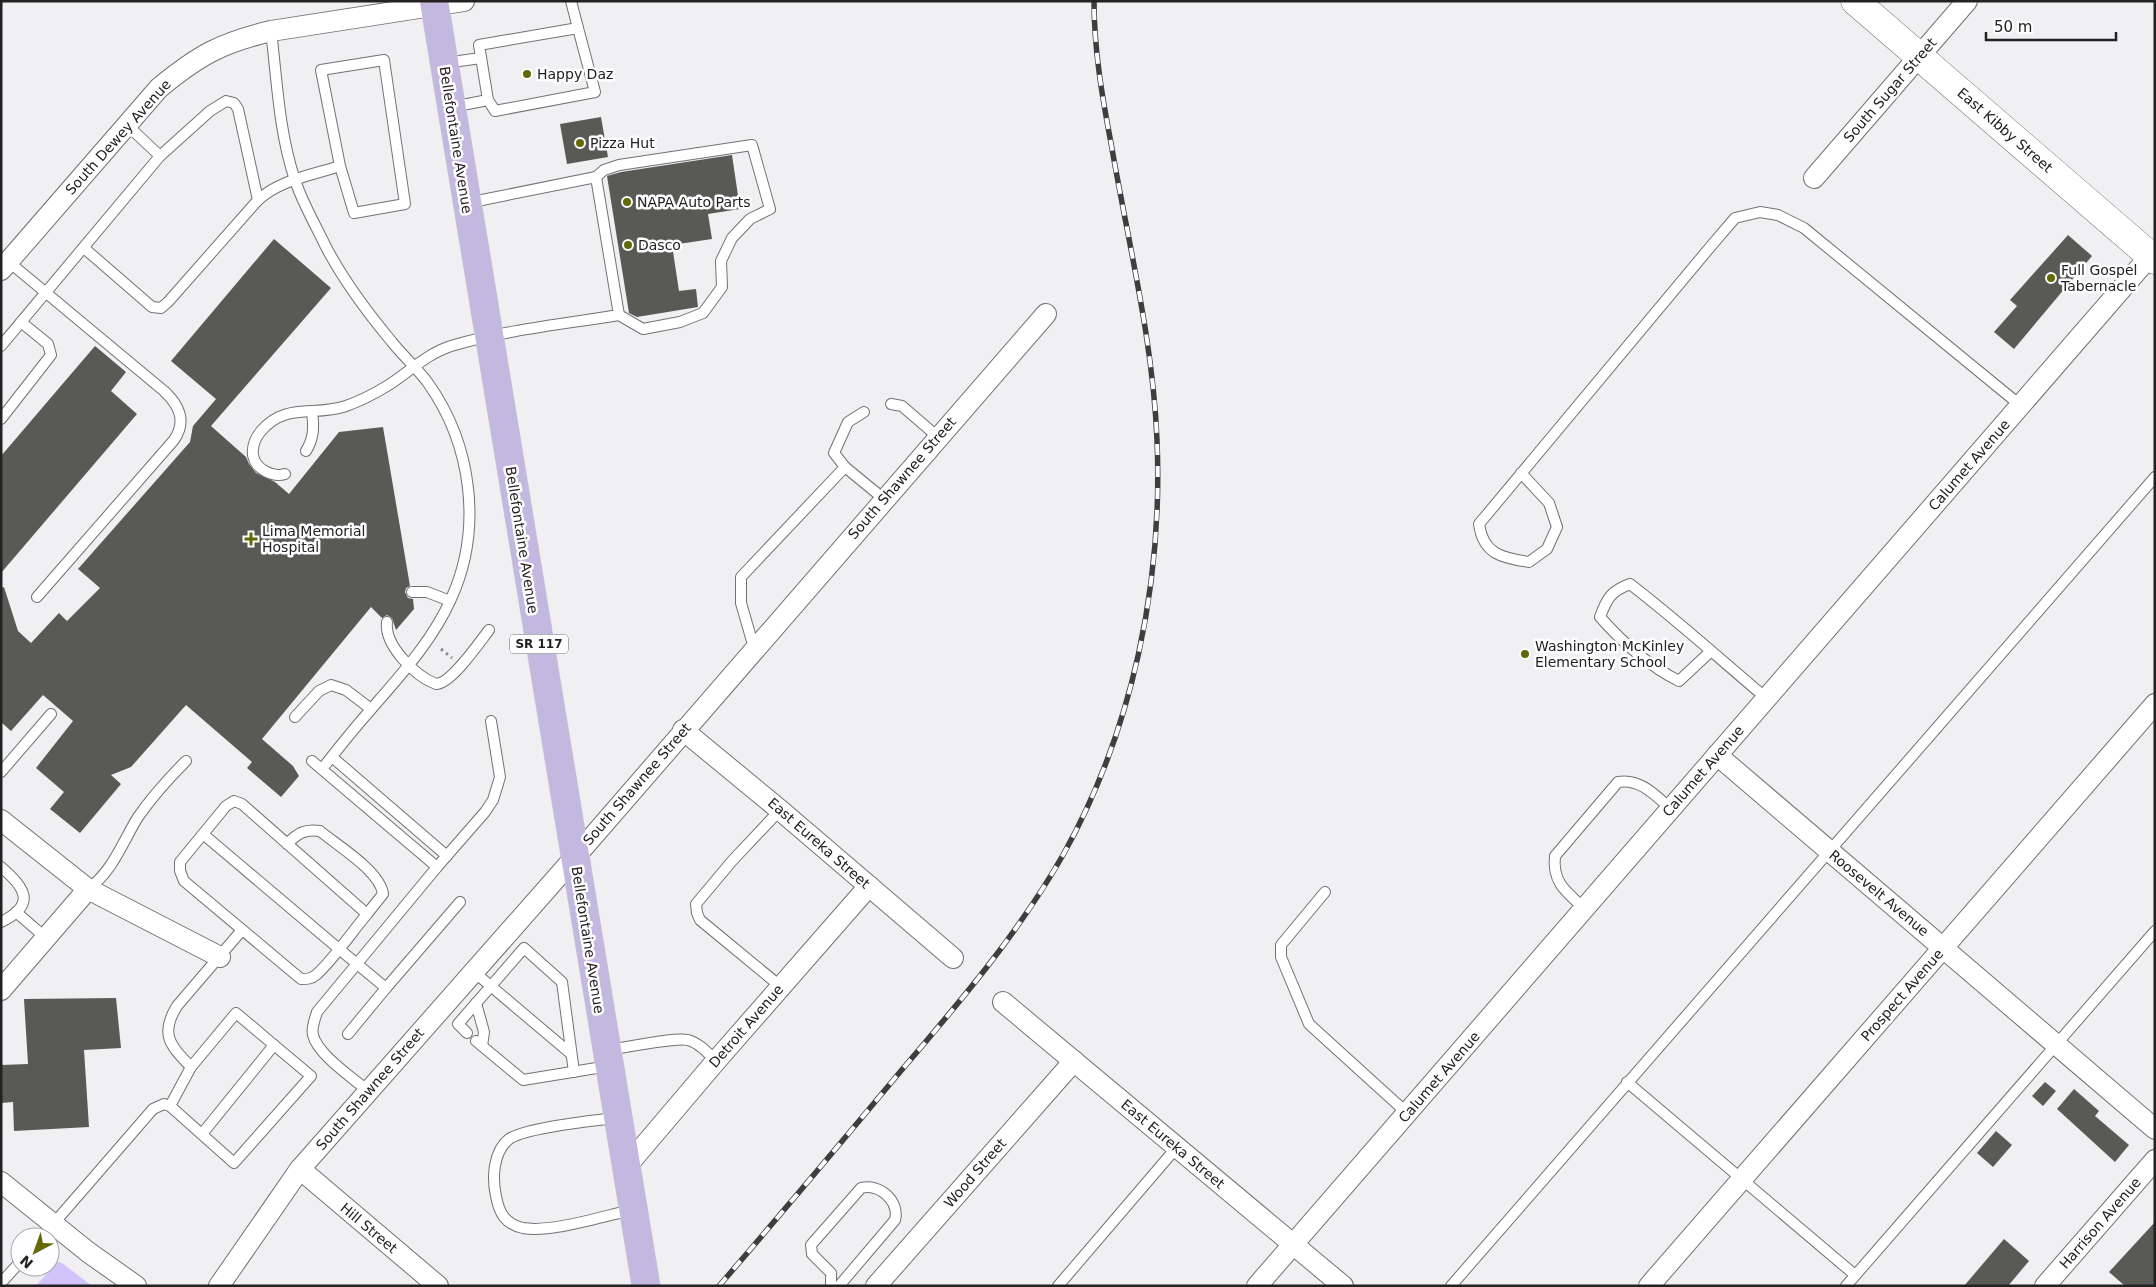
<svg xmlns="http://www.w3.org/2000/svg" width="2156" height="1287" font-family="'DejaVu Sans',sans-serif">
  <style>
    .green { fill: #d2c4fb }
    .building { fill: #595956 }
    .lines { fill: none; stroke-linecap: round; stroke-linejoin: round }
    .lane-casing { stroke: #727275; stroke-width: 12 }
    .street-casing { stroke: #727275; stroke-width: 22 }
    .secondary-casing { stroke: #727275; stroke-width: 29 }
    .primary-casing { stroke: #cececf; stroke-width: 29 }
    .path { stroke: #858587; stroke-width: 3; stroke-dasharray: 2.5 4; stroke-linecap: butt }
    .lane { stroke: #fff; stroke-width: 10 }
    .street { stroke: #fff; stroke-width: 20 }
    .secondary { stroke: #fff; stroke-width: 28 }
    .primary { stroke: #c3b8df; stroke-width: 28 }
    .rail-casing { stroke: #3e3e3f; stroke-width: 5.5 }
    .rail { stroke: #fefdff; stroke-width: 4; stroke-dasharray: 11; stroke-linecap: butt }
    .poi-dot { fill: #646807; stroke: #fefdff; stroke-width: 2 }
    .labels { text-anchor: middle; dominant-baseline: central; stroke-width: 5; stroke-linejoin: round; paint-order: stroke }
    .shield { fill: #fefdff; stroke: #646465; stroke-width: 1 }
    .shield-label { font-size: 12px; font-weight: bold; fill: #222223 }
    .poi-label { font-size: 14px; fill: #222223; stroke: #fefdff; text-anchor: start }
    .street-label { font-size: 14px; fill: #222223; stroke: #fefdff }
  </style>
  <rect width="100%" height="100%" fill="#f0f0f3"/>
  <path class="green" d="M59,1262L62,1263L92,1286H36L56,1263Z"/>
  <g class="building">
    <path d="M601,117L608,157L567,164L560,124Z"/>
    <path d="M732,155L740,209L708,214L712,239L672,245L679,291L696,289L698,307L637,317L629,313L607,176L621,172Z"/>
    <path d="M2068,235L2092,256L2014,349L1994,332L2017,306L2010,300Z"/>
    <path d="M274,239L331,288L211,426L246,457L249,464L256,473L275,482L289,494L339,432L383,427L410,586L406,588L405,592L408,598L413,599L414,609L396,630L392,618L387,615L382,618L371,607L262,739L293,766L299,776L281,797L247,768L252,762L186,705L131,767L111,775L121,784L80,833L50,809L64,792L36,768L73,721L43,695L11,731L1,722V588L4,587L18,631L31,643L59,613L67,621L100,588L78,569L190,442L193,426L216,399L171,361Z"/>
    <path d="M95,346L126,372L111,391L137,414L1,573V456Z"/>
    <path d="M116,998L121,1048L84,1050L89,1127L14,1131L13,1102L1,1103V1065L28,1064L24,999Z"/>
    <path d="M2045,1082L2056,1091L2043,1106L2032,1096Z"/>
    <path d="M2074,1089L2099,1111L2095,1116L2129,1145L2115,1162L2057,1109Z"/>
    <path d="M1996,1131L2012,1145L1993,1167L1977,1153Z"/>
    <path d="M2155,1222V1286H2125L2109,1272Z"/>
    <path d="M2004,1239L2029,1261L2008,1286H1964Z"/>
  </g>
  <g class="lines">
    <g class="lane-casing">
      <g id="lane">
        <path d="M571,1L578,28"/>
        <path d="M271,31C277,80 279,133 295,180C302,202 315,224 325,245C343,280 367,312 392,342C403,356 417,368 428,383C472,445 483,529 451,599C432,642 398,678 367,714C351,732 337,750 322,769"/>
        <path d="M445,63L481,58"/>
        <path d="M452,107L488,100L495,111L595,92L578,28L479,45L488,100"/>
        <path d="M126,124L160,156"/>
        <path d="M596,177L604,170L619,165L752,145L770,209L750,219L732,238L721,261L722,287L703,313L680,322L643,329L619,315"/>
        <path d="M84,248L152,307L161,308L168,302L258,200C280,180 312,175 340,166L354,213L405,204L384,60L321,70L340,166"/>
        <path d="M9,262L164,391C179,405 187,421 174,440L37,597"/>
        <path d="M1,346L160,156L210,111L226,101L234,103L238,109L258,200"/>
        <path d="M891,404L902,406L938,437"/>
        <path d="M1,419L51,355L48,344L21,322"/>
        <path d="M306,451C314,438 314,427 312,412"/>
        <path d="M845,467L834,453L848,422L864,412"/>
        <path d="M1521,473L1549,503L1557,527L1547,549L1529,562C1502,558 1483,554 1479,524L1711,246L1735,218L1760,212L1778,215L1804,228L2020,405"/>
        <path d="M285,474C273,478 255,469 253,455C252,446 256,437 261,431C286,402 314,417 346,406C360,401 374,394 387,386C408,373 426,354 451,346C505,330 564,324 619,315L596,177L467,203"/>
        <path d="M412,592H427L450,601"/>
        <path d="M387,622C384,645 415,676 436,684C451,684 479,643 489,630"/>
        <path d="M754,648L741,603V577L845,467L884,499"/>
        <path d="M1711,651L1679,681C1649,666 1622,642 1600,617C1607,598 1611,591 1630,584C1677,620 1721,660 1766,698"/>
        <path d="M295,717L319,691L331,685L346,690L371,709"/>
        <path d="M332,757L447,856"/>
        <path d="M312,761L437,867"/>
        <path d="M1,772L51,714"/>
        <path d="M780,810L732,861L696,904L697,913L700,920L780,986"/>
        <path d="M203,834L180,862V871L184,881L301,979C307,979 311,979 316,975C333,960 352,932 367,914L242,804L234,801L226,806L203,834L339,949L386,988L348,1034"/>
        <path d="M287,844C298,833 304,829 320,831C338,846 380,871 383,894L367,914"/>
        <path d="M1,867C25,887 37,905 1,922"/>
        <path d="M88,889C113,871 122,843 138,817C152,797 168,779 186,761"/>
        <path d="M1325,892L1281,945V957L1309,1024L1407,1113"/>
        <path d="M1584,908C1566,892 1552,882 1555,856L1618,782C1640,778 1655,795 1671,809"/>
        <path d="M16,912L46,938"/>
        <path d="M473,971L570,1053"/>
        <path d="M386,988L460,902"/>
        <path d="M476,1003L484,1032L482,1046"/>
        <path d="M467,1033L458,1024L524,948L562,982L574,1072"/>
        <path d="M476,1041L523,1080L609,1066"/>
        <path d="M607,1050C625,1048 674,1037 688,1040C699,1043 708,1053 716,1061"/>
        <path d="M191,1067L236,1013L274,1045L202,1134"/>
        <path d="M1627,1082L1855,1275"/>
        <path d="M368,1091C353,1078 317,1054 313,1035C311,1028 315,1019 317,1012L437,867L485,812L493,800L500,777L491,721"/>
        <path d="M170,1106L191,1067C171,1046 159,1035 177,1006L242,930"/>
        <path d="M617,1118C595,1120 525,1128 509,1139C493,1152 492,1178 496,1196C499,1213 505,1224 523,1228C551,1233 603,1216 632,1210"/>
        <path d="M42,1237L153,1109L164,1104L170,1106L234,1163L311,1076L274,1045"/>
        <path d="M1,1283L20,1262"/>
        <path d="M831,1286V1273L812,1254L811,1245L861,1188C879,1183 900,1201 895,1220L839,1286"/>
        <path d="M1058,1286L1177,1147"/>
        <path d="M1451,1286L2155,477"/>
        <path d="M1846,1286L2155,931"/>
      </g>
    </g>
    <g class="street-casing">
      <g id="street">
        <path d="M1814,178L1967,1"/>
        <path d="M1,270L159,88C199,55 221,43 271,31L464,1"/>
        <path d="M683,730L780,810L953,958"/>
        <path d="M1717,755L2155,1129"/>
        <path d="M1,820L88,889L220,957"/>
        <path d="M1,990L88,889"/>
        <path d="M1003,1002L1343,1286"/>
        <path d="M626,1167L716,1061L869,886"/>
        <path d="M300,1169L438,1286"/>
        <path d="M1,1182L88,1252L136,1286"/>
        <path d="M219,1286L300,1169L575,857L1046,314"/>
        <path d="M876,1286L1074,1061"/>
        <path d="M1257,1286L2150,256"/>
        <path d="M1649,1286L2155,704"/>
        <path d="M2045,1286L2155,1160"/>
      </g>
    </g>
    <g class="secondary-casing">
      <path id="secondary" d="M1855,1L2155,260"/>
    </g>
    <g class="primary-casing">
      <path id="primary" d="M434,1L646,1286"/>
    </g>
    <path class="path" d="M441,649L452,658"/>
    <use href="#lane" class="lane"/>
    <use href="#street" class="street"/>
    <use href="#secondary" class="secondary"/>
    <use href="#primary" class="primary"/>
    <g class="rail-casing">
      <path id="rail" d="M719,1286C780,1215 840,1144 900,1072C959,1003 1018,934 1063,855C1133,730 1163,582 1157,440C1153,340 1128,242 1111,143C1102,96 1094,49 1094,1"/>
    </g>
    <use href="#rail" class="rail"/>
  </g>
  <g class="poi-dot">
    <circle cx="527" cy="74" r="5"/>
    <circle cx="580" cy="143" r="5"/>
    <circle cx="627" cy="202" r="5"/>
    <circle cx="628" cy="245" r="5"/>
    <circle cx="2051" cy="278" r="5"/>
    <path d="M248.5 531.5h5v5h5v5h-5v5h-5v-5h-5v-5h5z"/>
    <circle cx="1525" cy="654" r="5"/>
  </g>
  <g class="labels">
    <rect class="shield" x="510" y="634.5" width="58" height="19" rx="4"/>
    <g class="shield-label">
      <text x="539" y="644">SR 117</text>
    </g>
    <g class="poi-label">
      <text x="537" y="74">Happy Daz</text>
      <text x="590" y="143">Pizza Hut</text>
      <text x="637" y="202">NAPA Auto Parts</text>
      <text x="638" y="245">Dasco</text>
      <text x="2061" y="270">Full Gospel<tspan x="2061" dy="16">Tabernacle</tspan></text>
      <text x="262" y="531">Lima Memorial<tspan x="262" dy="16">Hospital</tspan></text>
      <text x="1535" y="646">Washington McKinley<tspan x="1535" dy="16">Elementary School</tspan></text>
    </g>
    <g class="street-label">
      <text transform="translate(1890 90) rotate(-49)">South Sugar Street</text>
      <text transform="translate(2005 130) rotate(41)">East Kibby Street</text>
      <text transform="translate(118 137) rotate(-48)">South Dewey Avenue</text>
      <text transform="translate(456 140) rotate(81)">Bellefontaine Avenue</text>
      <text transform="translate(1969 465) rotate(-49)">Calumet Avenue</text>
      <text transform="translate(902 478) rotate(-49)">South Shawnee Street</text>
      <text transform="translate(522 540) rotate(81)">Bellefontaine Avenue</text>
      <text transform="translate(1703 771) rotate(-49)">Calumet Avenue</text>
      <text transform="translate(637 784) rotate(-49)">South Shawnee Street</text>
      <text transform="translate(819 843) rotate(41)">East Eureka Street</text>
      <text transform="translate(1879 893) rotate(40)">Roosevelt Avenue</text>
      <text transform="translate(588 940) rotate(81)">Bellefontaine Avenue</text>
      <text transform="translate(1902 995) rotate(-49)">Prospect Avenue</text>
      <text transform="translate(746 1026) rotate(-49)">Detroit Avenue</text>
      <text transform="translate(1439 1077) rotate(-49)">Calumet Avenue</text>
      <text transform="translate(370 1089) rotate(-49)">South Shawnee Street</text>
      <text transform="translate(1173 1144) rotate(40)">East Eureka Street</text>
      <text transform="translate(975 1173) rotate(-49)">Wood Street</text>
      <text transform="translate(2100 1223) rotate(-49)">Harrison Avenue</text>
      <text transform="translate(369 1228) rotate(40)">Hill Street</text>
    </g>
  </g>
  <rect width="2156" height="1287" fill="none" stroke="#222223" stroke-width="5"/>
  <g transform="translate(35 1252) rotate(221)"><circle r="24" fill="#fefdff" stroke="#a6a5a7"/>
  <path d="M0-4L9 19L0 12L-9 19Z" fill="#646807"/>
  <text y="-8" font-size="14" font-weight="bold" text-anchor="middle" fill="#222223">N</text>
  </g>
  <path d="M1986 32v8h130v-8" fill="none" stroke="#222223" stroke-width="2.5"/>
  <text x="1994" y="32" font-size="15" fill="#222223" stroke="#fefdff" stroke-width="4" paint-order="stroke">50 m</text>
</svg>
